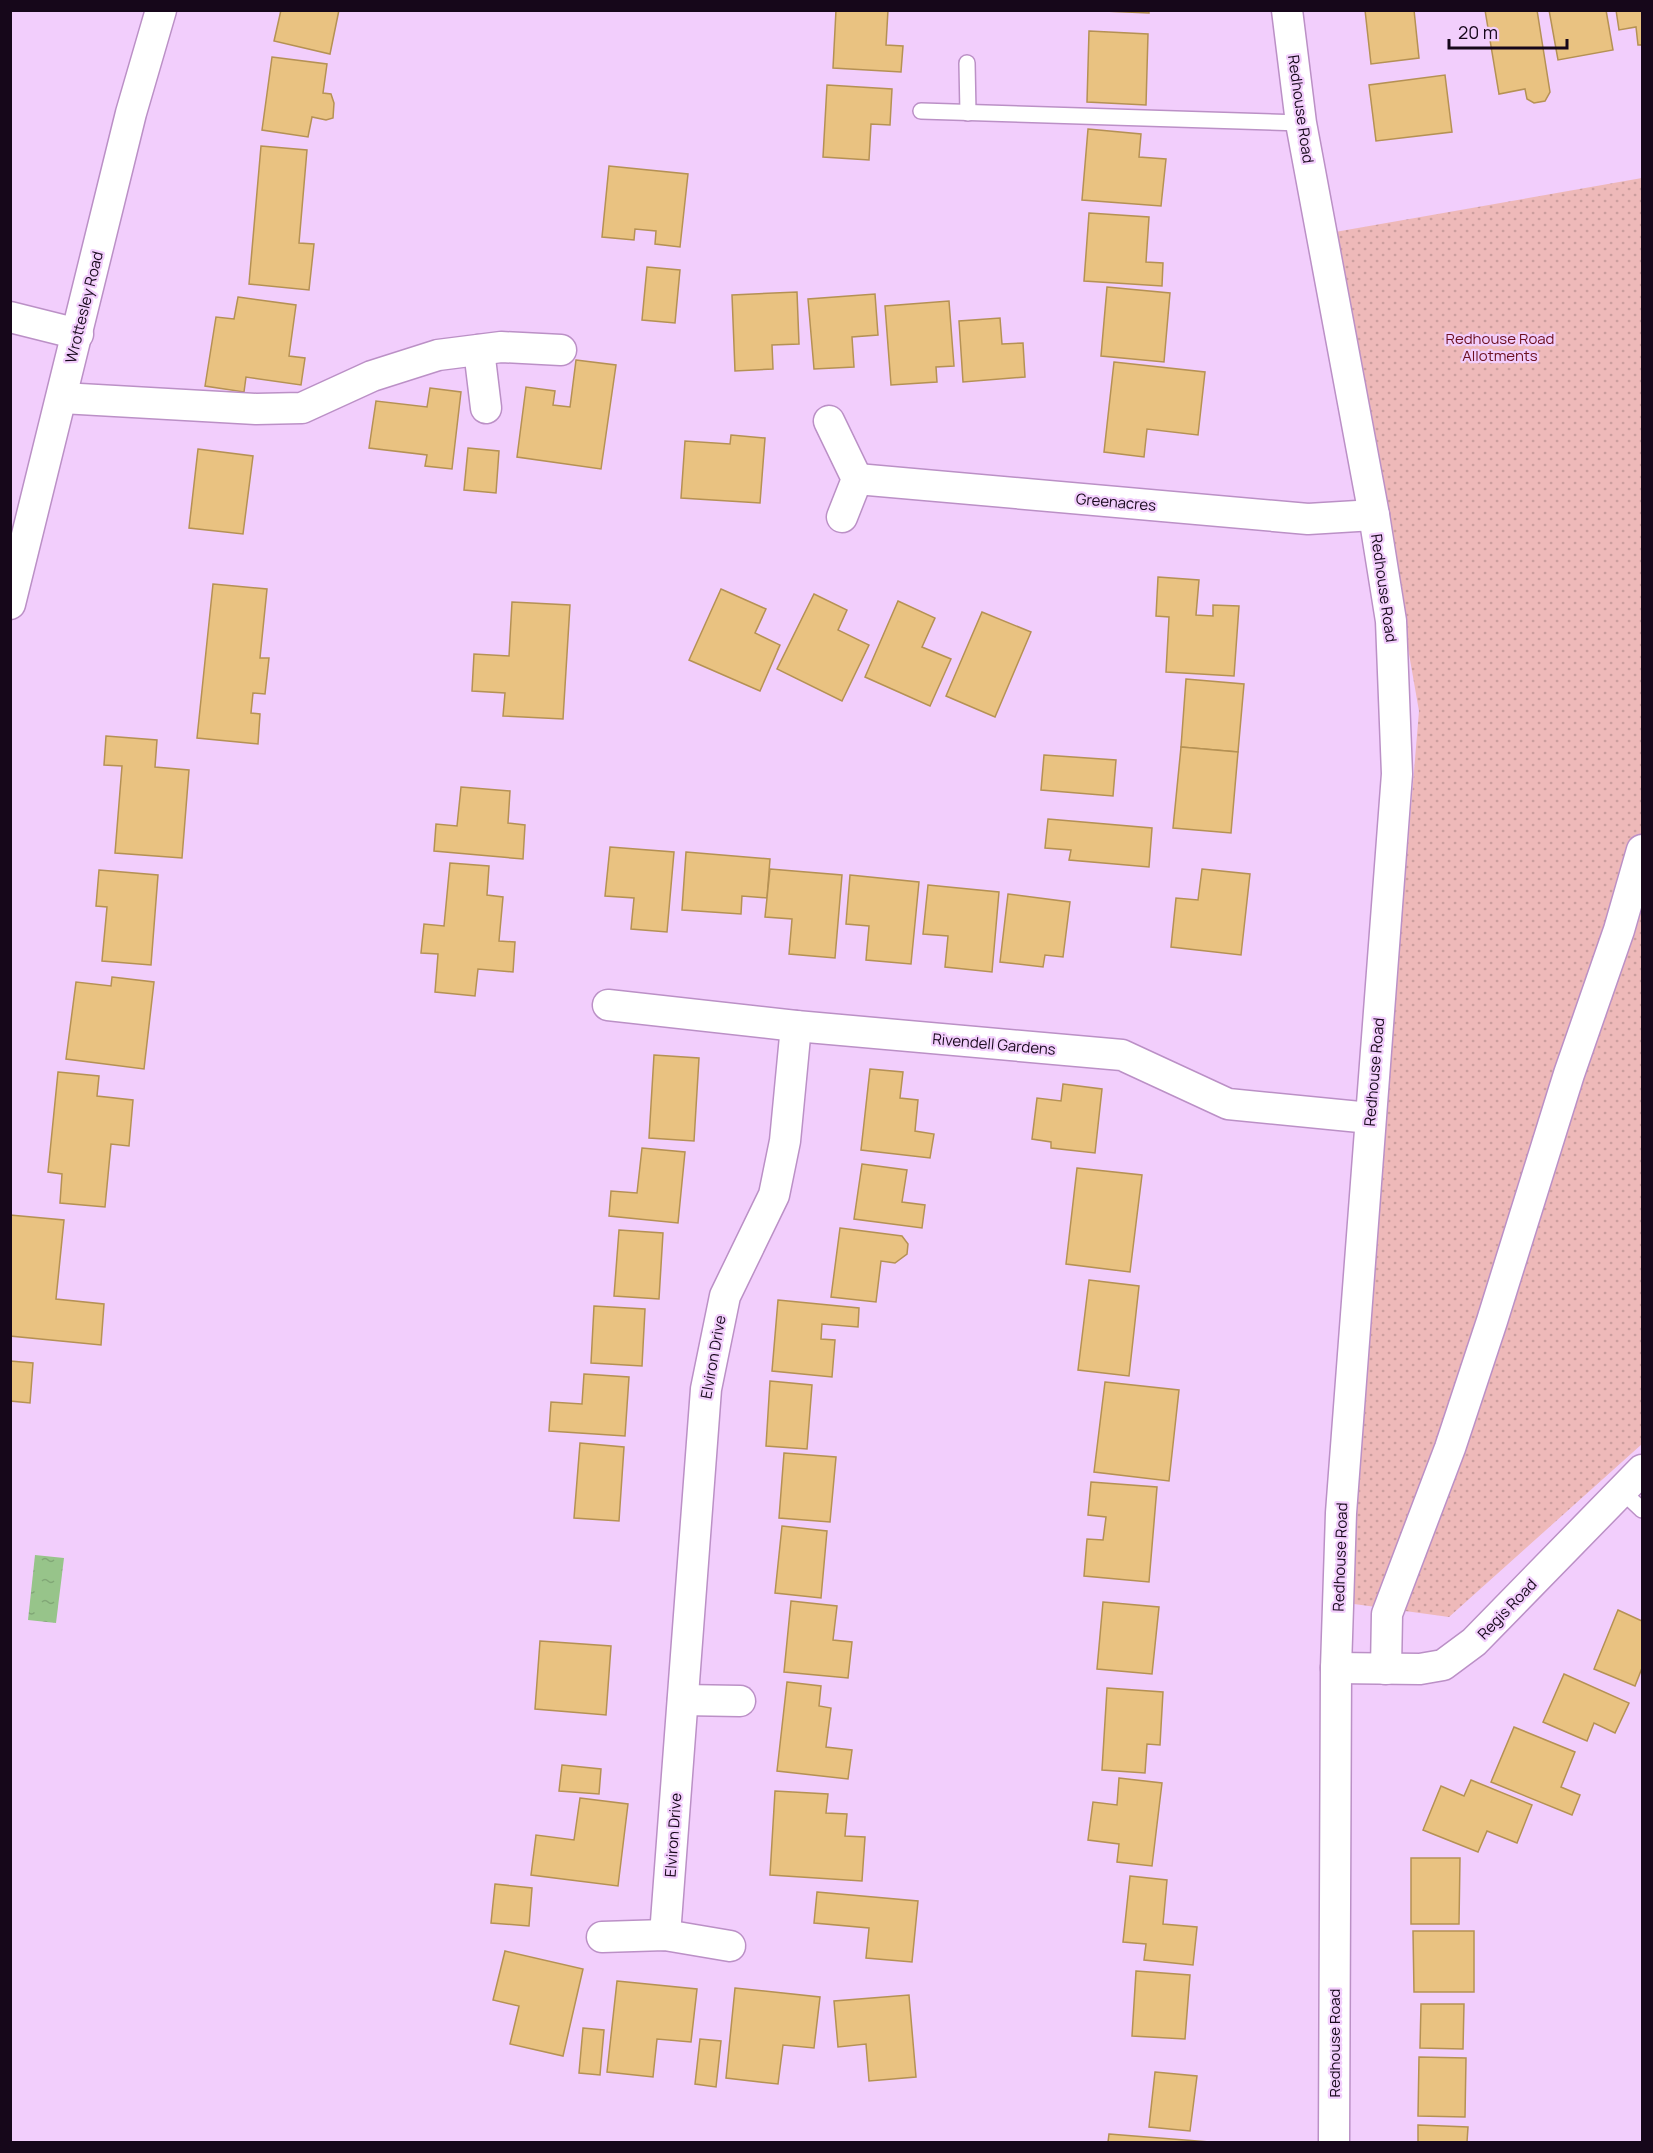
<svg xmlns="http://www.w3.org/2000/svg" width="1653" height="2153" font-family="Manrope,sans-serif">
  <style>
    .garden { fill: url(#garden-dots) }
    .water { fill: url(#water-ripples) }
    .building { fill: #e9c281; stroke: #b59154; stroke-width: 1.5 }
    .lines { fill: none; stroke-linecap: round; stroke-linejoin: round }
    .service-casing { stroke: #bb90c6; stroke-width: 18 }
    .minor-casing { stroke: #bb90c6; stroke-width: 33 }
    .service { stroke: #fff; stroke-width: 15 }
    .minor { stroke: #fff; stroke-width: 30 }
    .labels { text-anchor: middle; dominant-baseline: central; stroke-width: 4.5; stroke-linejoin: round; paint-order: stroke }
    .street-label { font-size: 15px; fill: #16071a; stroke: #f2cefc }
    .park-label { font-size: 15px; fill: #6b0f1e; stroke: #f2cefc }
  </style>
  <defs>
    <pattern id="garden-dots" width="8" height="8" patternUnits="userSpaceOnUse" patternTransform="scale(1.5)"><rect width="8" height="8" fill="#eeb9b9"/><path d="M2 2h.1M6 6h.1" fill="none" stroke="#cb9e9e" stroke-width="1.8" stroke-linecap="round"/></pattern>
    <pattern id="water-ripples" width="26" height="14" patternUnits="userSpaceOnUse" patternTransform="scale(1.5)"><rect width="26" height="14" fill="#97c48a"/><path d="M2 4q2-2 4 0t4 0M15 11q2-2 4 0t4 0" fill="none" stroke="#81a776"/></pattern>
  </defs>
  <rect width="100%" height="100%" fill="#f2cefc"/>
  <path class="garden" d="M1642,178V1444L1449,1617L1354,1604L1356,1469L1419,711L1335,232Z"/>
  <path class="water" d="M35,1555L64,1558L56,1623L28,1620Z"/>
  <g class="building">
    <path d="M281,10H339L330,54L274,41Z"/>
    <path d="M836,10H888L886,45L903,46L901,72L833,68Z"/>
    <path d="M1080,10H1149V13Z"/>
    <path d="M1365,10H1414L1419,58L1371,64Z"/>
    <path d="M1485,10H1537L1550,92L1545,101L1534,103L1527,99L1525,89L1499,94Z"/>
    <path d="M1549,10H1606L1613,50L1558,60Z"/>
    <path d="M1616,10H1642V45H1638L1636,27L1619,30Z"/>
    <path d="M1089,31L1148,34L1146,105L1087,102Z"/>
    <path d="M272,57L327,64L323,93L331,94L334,103L333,118L326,120L312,117L308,137L262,130Z"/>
    <path d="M1445,75L1452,132L1376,141L1369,85Z"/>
    <path d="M827,85L892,89L890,125L871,124L869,160L823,157Z"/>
    <path d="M1088,129L1141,134L1139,157L1166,159L1161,206L1082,200Z"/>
    <path d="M261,146L307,150L299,243L314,244L309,290L249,284Z"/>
    <path d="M609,166L688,174L680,247L655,244L656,231L635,229L634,240L602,237Z"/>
    <path d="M1089,213L1149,217L1146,262L1163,263L1162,286L1084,281Z"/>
    <path d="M647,267L680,270L675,323L642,320Z"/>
    <path d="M1107,287L1170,293L1164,362L1101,356Z"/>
    <path d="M797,292L799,344L772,345L773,369L735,371L732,295Z"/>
    <path d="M875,294L878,335L852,337L854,367L814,369L808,299Z"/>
    <path d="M238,297L296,305L289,356L305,358L301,385L246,377L244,392L205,386L216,317L234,319Z"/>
    <path d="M949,301L954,366L936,367L937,382L891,385L885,306Z"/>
    <path d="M1000,318L1002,344L1023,343L1025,377L963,382L959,321Z"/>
    <path d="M576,360L616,365L601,469L517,457L526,387L555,391L553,405L570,407Z"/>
    <path d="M1114,362L1205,372L1198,435L1147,429L1144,457L1104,452Z"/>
    <path d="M430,388L461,392L452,469L425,466L427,455L369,448L376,401L427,407Z"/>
    <path d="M731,435L765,438L760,503L681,498L685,441L730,444Z"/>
    <path d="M468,448L499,451L496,493L464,490Z"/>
    <path d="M198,449L253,456L243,534L189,528Z"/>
    <path d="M1158,577L1199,580L1196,615L1213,616V605L1239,606L1234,676L1166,672L1169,617L1156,616Z"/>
    <path d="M213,584L267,589L260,658H269L265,694L253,693L251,713L260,714L258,744L197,738Z"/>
    <path d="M721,589L766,609L755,633L780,645L760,691L689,660Z"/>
    <path d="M814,594L847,610L838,630L869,645L842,701L777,669Z"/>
    <path d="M898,601L935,618L922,647L951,659L930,706L865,677Z"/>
    <path d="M512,602L570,605L563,719L503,716L505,693L472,691L474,654L509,656Z"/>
    <path d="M982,612L1031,632L995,717L946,696Z"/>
    <path d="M1186,679L1244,684L1238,752L1181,747Z"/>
    <path d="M106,736L157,740L155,767L189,770L182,858L115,853L122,766L104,765Z"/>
    <path d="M1181,747L1238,752L1231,833L1173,828Z"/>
    <path d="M1044,755L1116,760L1113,796L1041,790Z"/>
    <path d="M461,787L510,791L508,823L525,825L523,859L434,851L436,824L457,826Z"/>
    <path d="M1048,819L1152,828L1149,867L1069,860L1071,850L1045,848Z"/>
    <path d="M610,847L674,852L667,932L631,929L634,898L605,896Z"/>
    <path d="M686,852L770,859L767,898L742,896L741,914L682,910Z"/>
    <path d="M450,863L489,866L487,895L503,897L499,941L515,942L513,972L478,969L475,996L435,992L438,954L421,953L424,924L444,926Z"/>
    <path d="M770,869L842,875L835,958L789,954L792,919L765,917Z"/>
    <path d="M1202,869L1250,874L1241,955L1171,947L1176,898L1198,900Z"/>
    <path d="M99,870L158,875L151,965L102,961L107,907L96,906Z"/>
    <path d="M850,875L919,882L911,964L866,960L869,926L846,924Z"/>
    <path d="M928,885L999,892L992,972L945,967L948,936L923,934Z"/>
    <path d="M1008,894L1070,902L1063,957L1045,955L1043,967L1000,962Z"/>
    <path d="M112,977L154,982L144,1069L66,1059L76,982L111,986Z"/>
    <path d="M654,1055L699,1058L694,1141L649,1138Z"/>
    <path d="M870,1069L903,1072L900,1098L918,1100L915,1131L934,1134L930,1158L861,1150Z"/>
    <path d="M58,1072L99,1076L97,1096L133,1100L129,1146L111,1144L105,1207L60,1203L62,1174L48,1172Z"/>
    <path d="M1063,1084L1102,1089L1095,1153L1051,1148V1142L1032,1139L1037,1098L1061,1101Z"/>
    <path d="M642,1148L685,1152L678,1223L609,1216L611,1191L637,1193Z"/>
    <path d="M862,1164L907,1170L902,1202L925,1205L922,1228L854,1219Z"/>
    <path d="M1077,1168L1142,1175L1130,1272L1066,1264Z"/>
    <path d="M10,1215L64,1220L56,1299L104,1304L101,1345L10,1336Z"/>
    <path d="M840,1228L902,1236L908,1244L907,1254L895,1263L881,1261L876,1302L831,1297Z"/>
    <path d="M619,1230L663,1233L659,1299L614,1296Z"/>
    <path d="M1089,1280L1139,1286L1129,1376L1078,1370Z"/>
    <path d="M778,1300L859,1308L858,1327L822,1324L821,1339L835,1340L832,1377L772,1371Z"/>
    <path d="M594,1306L645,1309L642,1366L591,1363Z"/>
    <path d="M10,1361L33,1363L30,1403L10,1401Z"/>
    <path d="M584,1374L629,1377L625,1436L549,1431L551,1402L582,1404Z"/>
    <path d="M770,1381L812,1385L807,1449L766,1446Z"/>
    <path d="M1105,1382L1179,1390L1169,1481L1094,1472Z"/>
    <path d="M580,1443L624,1447L619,1521L574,1518Z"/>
    <path d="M784,1453L836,1457L830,1522L779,1518Z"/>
    <path d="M1091,1482L1157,1487L1149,1582L1084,1576L1087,1539L1103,1540L1106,1517L1088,1515Z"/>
    <path d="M782,1526L827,1531L821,1598L775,1593Z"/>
    <path d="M791,1601L837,1606L833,1640L852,1642L848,1678L784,1672Z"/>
    <path d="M1103,1602L1159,1607L1152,1674L1097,1669Z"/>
    <path d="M1618,1610L1642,1621V1668L1635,1686L1594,1669Z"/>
    <path d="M540,1641L611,1646L606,1715L535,1709Z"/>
    <path d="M1564,1674L1629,1703L1615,1733L1594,1723L1587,1741L1543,1722Z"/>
    <path d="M787,1682L821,1686L819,1706L831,1708L826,1747L852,1750L848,1779L777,1771Z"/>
    <path d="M1107,1688L1163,1692L1160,1745L1147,1744L1145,1773L1102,1770Z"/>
    <path d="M1514,1727L1575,1752L1561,1787L1580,1795L1572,1815L1491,1782Z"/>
    <path d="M562,1765L601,1769L599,1794L559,1791Z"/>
    <path d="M1119,1778L1162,1783L1152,1866L1117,1862L1119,1844L1088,1840L1093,1802L1117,1805Z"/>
    <path d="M1471,1780L1532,1805L1517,1843L1487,1831L1478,1852L1423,1830L1441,1786L1464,1796Z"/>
    <path d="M775,1791L828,1794L826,1813L847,1814L845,1836L865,1837L862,1881L770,1875Z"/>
    <path d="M580,1798L628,1804L618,1886L531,1875L536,1835L574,1840Z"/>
    <path d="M1411,1858H1460L1459,1924H1411Z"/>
    <path d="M1130,1876L1167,1880L1163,1924L1197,1927L1193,1965L1144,1960L1146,1944L1123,1942Z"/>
    <path d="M495,1884L532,1888L529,1926L491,1923Z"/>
    <path d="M817,1892L918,1901L912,1962L866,1958L869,1928L814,1923Z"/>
    <path d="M1413,1931H1474V1992H1414Z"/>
    <path d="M505,1951L583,1969L563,2056L510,2044L519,2006L493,2000Z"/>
    <path d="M1136,1971L1190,1975L1185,2039L1132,2036Z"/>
    <path d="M617,1981L697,1989L691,2042L657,2039L653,2077L607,2072Z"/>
    <path d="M735,1988L820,1997L814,2048L783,2045L778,2084L726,2078Z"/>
    <path d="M909,1995L916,2077L869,2081L866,2044L838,2047L834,2001Z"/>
    <path d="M1421,2004H1464L1463,2049L1420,2048Z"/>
    <path d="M583,2028L604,2030L600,2075L579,2073Z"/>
    <path d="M700,2039L721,2041L716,2087L695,2084Z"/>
    <path d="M1419,2057L1466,2058L1465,2117L1418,2116Z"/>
    <path d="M1155,2072L1197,2076L1190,2131L1149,2127Z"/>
    <path d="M1418,2125L1468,2127L1467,2142H1418Z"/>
    <path d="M1109,2134L1210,2142H1108Z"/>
  </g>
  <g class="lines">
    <g class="service-casing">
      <g id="service">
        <path d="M967,63L968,113"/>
        <path d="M921,111L1301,123"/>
        <path d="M1622,1491L1642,1510"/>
      </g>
    </g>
    <g class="minor-casing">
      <g id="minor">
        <path d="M1287,10L1301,123L1374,515L1391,621L1397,774L1341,1513L1336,1668L1334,2142"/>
        <path d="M10,317L78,334"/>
        <path d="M479,350L486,408"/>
        <path d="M62,398L256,409L302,408L372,376L438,355L501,347L561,350"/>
        <path d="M829,421L857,479L842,517"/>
        <path d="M857,479L1308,519L1374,515"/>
        <path d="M10,604L131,113L161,10"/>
        <path d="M608,1005L796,1026L1122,1055L1228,1104L1370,1118"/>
        <path d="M1336,1668L1420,1669L1443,1665L1474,1642L1642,1470"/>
        <path d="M1386,1669L1387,1614L1450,1448L1492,1321L1569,1074L1619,930L1642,850"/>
        <path d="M683,1700L740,1701"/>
        <path d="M665,1935L706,1389L725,1296L774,1195L785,1141L796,1026"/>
        <path d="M602,1937L665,1935L730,1946"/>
      </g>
    </g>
    <use href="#service" class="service"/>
    <use href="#minor" class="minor"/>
  </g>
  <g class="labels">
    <g class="street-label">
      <text transform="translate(1301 109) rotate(82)">Redhouse Road</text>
      <text transform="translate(84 307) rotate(-76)">Wrottesley Road</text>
      <text transform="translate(1116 502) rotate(5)">Greenacres</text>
      <text transform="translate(1384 588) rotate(82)">Redhouse Road</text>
      <text transform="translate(994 1044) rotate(5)">Rivendell Gardens</text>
      <text transform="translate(1374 1072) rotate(-85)">Redhouse Road</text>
      <text transform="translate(713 1357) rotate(-80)">Elviron Drive</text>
      <text transform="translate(1340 1557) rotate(-88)">Redhouse Road</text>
      <text transform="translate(1507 1609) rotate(-46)">Regis Road</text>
      <text transform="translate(673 1835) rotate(-86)">Elviron Drive</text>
      <text transform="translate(1334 2043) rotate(-90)">Redhouse Road</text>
    </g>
    <g class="park-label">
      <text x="1500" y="338">Redhouse Road<tspan x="1500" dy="17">Allotments</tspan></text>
    </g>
  </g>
  <rect width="1653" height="2153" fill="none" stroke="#16071a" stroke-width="24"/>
  <path d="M1449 39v9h118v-9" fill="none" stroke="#16071a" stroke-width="3"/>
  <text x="1458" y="39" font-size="18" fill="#16071a" stroke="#f2cefc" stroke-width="4.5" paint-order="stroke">20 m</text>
</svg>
